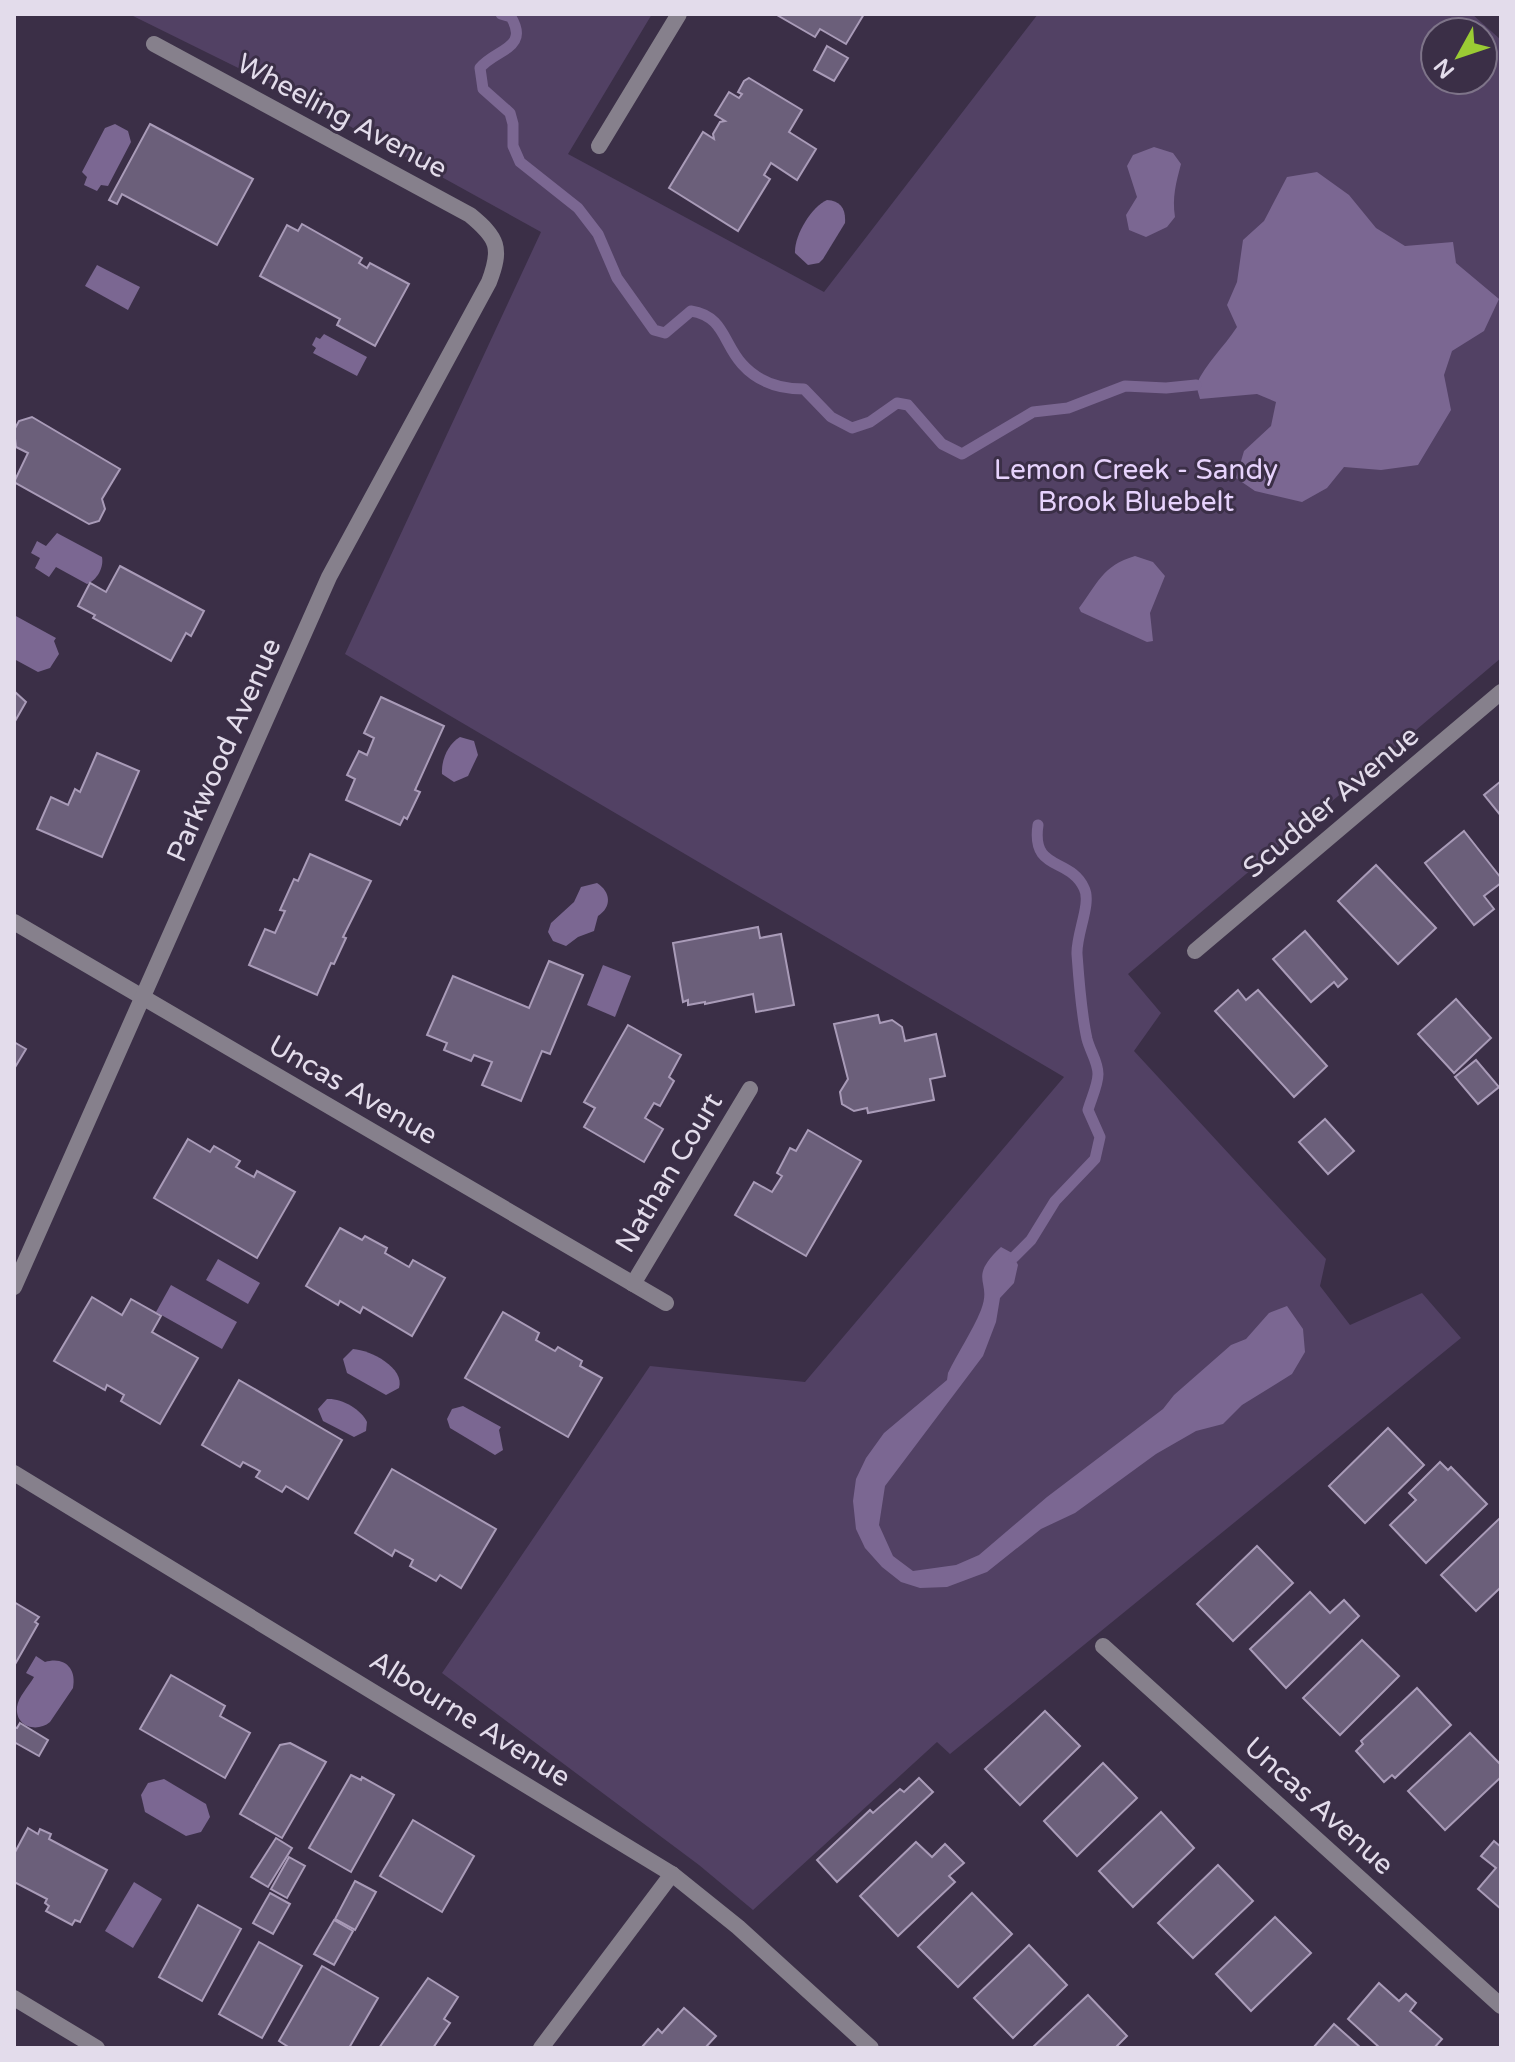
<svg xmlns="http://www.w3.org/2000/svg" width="1515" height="2062" font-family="'Varela Round',sans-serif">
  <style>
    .green { fill: #524164; fill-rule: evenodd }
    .water { fill: #7b6792 }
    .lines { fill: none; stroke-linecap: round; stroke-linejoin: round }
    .stream { stroke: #7b6792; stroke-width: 11 }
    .building { fill: #6b5f7a; stroke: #a99bb8; stroke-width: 2 }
    .minor { stroke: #86808c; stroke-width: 16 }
    .labels { text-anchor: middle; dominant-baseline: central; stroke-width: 6; stroke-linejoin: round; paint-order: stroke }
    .street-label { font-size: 28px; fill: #e3dceb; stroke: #3b2f47 }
    .park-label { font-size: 28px; fill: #e7d3fd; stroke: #3b2f47 }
  </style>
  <rect width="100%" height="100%" fill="#3b2f47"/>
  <path class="green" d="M129,14H652L568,154L824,292L1038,14H1472L1501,40V658L1128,974L1161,1013L1134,1051L1326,1259L1320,1286L1350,1325L1422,1293L1461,1338L950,1754L937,1742L753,1910L699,1865L442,1673L650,1366L805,1382L1064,1077L345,654L541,232L295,96ZM1435,32H1483V80H1435Z"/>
  <g class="water">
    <path d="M115,124L128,131L131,142L108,186L101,185L97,191L84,185L87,177L82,172L105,128Z"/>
    <path d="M1154,147L1173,153L1181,164C1176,183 1172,197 1175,217L1167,227L1146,237L1129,230L1126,215L1137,197L1127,166L1133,155Z"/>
    <path d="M1317,172L1349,195L1376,228L1405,246L1453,242L1456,263L1499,299L1484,331L1452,351L1444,375L1451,410L1418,465L1381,470L1344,467L1327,488L1302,502L1255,491L1236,478L1244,451L1271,426L1276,402L1257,394L1200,399L1196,385C1206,363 1224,347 1237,327L1227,305L1237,282L1243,240L1264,221L1287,177Z"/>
    <path d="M827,200C841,201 846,209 845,223L823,259L819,263L808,265L795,253C794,236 811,207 827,200Z"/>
    <path d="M97,265L140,287L128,310L85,286Z"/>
    <path d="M324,334L367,357L357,376L313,353L316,348L312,345L316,337L320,339Z"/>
    <path d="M57,533L102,557C104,568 97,580 87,584L56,567L49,577L35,568L40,558L31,553L37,541L46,546Z"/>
    <path d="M1135,556L1153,562L1165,576L1150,613L1153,641L1147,642L1081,612L1079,608C1098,583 1102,566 1135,556Z"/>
    <path d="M14,615L56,638L54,641L59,654L50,668L38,672L14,659Z"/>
    <path d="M460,737L474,741L478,755L468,776L454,782L442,774C441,760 448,744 460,737Z"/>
    <path d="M597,883C611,892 612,907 598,916L594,931L578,937L566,946L553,941L548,932L551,923L574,902L581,887Z"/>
    <path d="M603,965L631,976L615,1017L587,1005Z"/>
    <path d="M1001,1247L1012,1253L1018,1265L1014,1283L1000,1298L996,1322L983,1356L885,1486L879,1525L893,1556L913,1571L956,1565L979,1555L1047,1497L1163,1409L1174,1395L1231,1345L1246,1339L1269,1313L1287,1306L1303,1329L1305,1352L1292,1374L1242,1405L1223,1424L1196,1431L1156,1454L1075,1513L1041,1529L987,1572L947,1587L920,1588L901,1582L882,1567L865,1548L856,1529L853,1501L856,1479L866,1458L884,1433L947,1380L948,1373C958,1352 972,1332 981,1310C993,1280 966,1280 1001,1247Z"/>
    <path d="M218,1259L260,1283L248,1304L206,1280Z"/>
    <path d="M171,1285L237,1322L222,1349L156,1312Z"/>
    <path d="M353,1349C371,1350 405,1368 399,1388L386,1395L347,1373L343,1359Z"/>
    <path d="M327,1399C341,1398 361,1409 367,1422L366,1431L354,1437L323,1421L318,1409Z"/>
    <path d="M463,1406L501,1427L499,1430L503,1450L495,1455L450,1428L447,1419L452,1409Z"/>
    <path d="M36,1656L45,1662C64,1656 77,1668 73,1688L50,1722C37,1733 15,1727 17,1707C18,1697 29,1686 34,1677L26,1673Z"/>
    <path d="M164,1779L206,1804L210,1817L201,1832L186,1836L145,1812L141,1795L148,1783Z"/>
    <path d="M134,1882L162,1899L133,1948L105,1931Z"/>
  </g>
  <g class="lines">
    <g class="stream">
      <path d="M501,14L511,17C530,49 495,49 480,68L483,89L510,113L513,124V146L520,162L578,208L598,234L617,278L654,330L665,333L691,311C724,316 723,343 742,364C758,382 781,389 804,389L831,417L852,428L870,422L897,403L908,405L942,444L962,454L1033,412L1068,408L1125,386L1166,388L1196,385"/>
      <path d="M1014,1257L1031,1240L1055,1201L1095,1159L1100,1137L1088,1110C1091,1099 1098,1085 1098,1074C1098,1062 1090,1051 1087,1039C1081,1012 1079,982 1077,954C1076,934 1092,903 1084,888C1070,857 1031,872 1038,825"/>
    </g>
  </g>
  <g class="building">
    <path d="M864,14L846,44L820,29L815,37L777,15Z"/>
    <path d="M827,46L848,58L834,81L814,70Z"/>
    <path d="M749,78L802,110L789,132L816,149L797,180L771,163L764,175L770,179L738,231L669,188L703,132L714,139L713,134L720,122L725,121L715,115L729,92L739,98L742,94L738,92L744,81Z"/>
    <path d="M150,124L253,179L217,245L122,194L117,204L109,200Z"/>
    <path d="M302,224L362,258L359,263L367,268L370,263L409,284L375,346L337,325L340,319L260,276L287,225L298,231Z"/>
    <path d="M32,417L120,469L102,499L105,509L99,521L89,524L14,482L28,453L16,447L14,430L19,421Z"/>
    <path d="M120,566L204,611L191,636L186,633L171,661L93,618L95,615L78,606L90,583L106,592Z"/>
    <path d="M14,691L26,702L14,723Z"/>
    <path d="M381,697L444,726L415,790L420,792L407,819L404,817L400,825L346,800L355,779L347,775L359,751L367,755L374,738L364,733Z"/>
    <path d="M97,753L139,771L102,857L37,829L51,797L68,805L75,789L80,792Z"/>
    <path d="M1501,781V816L1484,795Z"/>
    <path d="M1464,831L1501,878V883L1484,896L1494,909L1474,925L1425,863Z"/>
    <path d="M310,854L371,881L343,937L346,938L334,964L331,963L317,995L249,965L265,929L275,933L285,911L280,910L294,879L298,881Z"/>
    <path d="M1376,865L1436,928L1398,964L1338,901Z"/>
    <path d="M758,927L760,938L781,934L794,1005L756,1012L753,994L705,1004V1002L688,1005V1000L683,1002L673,943Z"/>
    <path d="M1305,931L1347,979L1338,987L1334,982L1311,1002L1273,959Z"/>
    <path d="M549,961L583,975L550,1054L542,1051L521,1101L482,1085L492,1062L474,1055L471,1061L444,1050L447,1043L427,1035L453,976L529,1008Z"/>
    <path d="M1238,990L1246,1000L1258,990L1327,1066L1294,1097L1215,1011Z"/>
    <path d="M1456,999L1491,1038L1454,1073L1418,1034Z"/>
    <path d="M878,1015L880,1023L892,1020L902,1027L905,1041L936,1034L945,1076L930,1079L934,1100L868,1113L867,1108L854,1111L842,1104L840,1092L848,1079L834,1024Z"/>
    <path d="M628,1025L681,1055L669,1077L674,1081L660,1106L654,1103L645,1118L663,1129L644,1162L584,1127L595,1108L584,1102Z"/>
    <path d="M14,1042L26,1049L14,1069Z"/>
    <path d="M1476,1060L1499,1087L1478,1104L1455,1077Z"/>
    <path d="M1325,1119L1354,1151L1328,1174L1299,1142Z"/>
    <path d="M808,1130L861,1161L806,1256L735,1215L754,1182L772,1192L782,1176L777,1173L790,1148L796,1151Z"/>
    <path d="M188,1139L210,1152L214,1146L240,1161L236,1167L254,1177L257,1171L295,1192L257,1258L154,1198Z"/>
    <path d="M340,1228L362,1240L365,1236L387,1248L385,1253L409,1267L413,1260L445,1278L412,1336L363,1307L360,1313L340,1301L338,1305L306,1286Z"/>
    <path d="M92,1297L122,1315L131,1299L161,1316L152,1332L198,1358L160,1424L121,1401L124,1395L107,1385L105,1390L54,1361Z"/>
    <path d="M503,1312L539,1333L536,1340L555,1351L558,1347L582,1361L580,1366L602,1378L568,1437L465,1378Z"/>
    <path d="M239,1380L342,1440L308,1499L286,1486L282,1492L256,1477L260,1471L243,1462L240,1467L202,1445Z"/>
    <path d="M1388,1428L1424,1465L1365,1523L1329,1486Z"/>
    <path d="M1440,1462L1448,1470L1451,1467L1487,1504L1426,1563L1390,1525L1416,1500L1409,1493Z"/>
    <path d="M392,1469L496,1529L461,1588L440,1575L436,1581L410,1566L413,1560L395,1550L392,1556L355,1533Z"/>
    <path d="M1501,1517V1587L1476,1611L1441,1575Z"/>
    <path d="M1257,1546L1293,1583L1233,1641L1197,1604Z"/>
    <path d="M1310,1592L1330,1613L1344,1600L1359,1616L1286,1688L1250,1649Z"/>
    <path d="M14,1602L39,1617L35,1622L38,1624L14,1666Z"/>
    <path d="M1362,1640L1399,1676L1340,1735L1303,1698Z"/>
    <path d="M171,1675L225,1706L220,1716L250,1733L225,1778L140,1729Z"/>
    <path d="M1417,1688L1451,1725L1395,1778L1392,1775L1384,1782L1356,1751L1363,1744L1361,1741Z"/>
    <path d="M1045,1711L1080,1746L1020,1805L985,1769Z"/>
    <path d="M20,1723L48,1740L39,1756L14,1742V1727L17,1728Z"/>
    <path d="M1470,1733L1501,1765V1777L1445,1830L1408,1791Z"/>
    <path d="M290,1743L326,1762L282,1838L240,1814L280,1745Z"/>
    <path d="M1103,1763L1137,1798L1077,1856L1044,1821Z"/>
    <path d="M351,1775L361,1780L362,1777L394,1795L351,1872L309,1848Z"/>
    <path d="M919,1778L933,1792L837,1882L817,1860L870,1810L873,1813L900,1789L904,1792Z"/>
    <path d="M1161,1812L1194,1848L1133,1907L1099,1871Z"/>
    <path d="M413,1820L474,1856L442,1912L380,1876Z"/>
    <path d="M28,1828L38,1834L40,1829L51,1834L49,1839L107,1870L80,1922L75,1920L72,1925L46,1911L49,1906L45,1903L47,1899L14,1882V1854Z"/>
    <path d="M276,1838L292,1848L268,1887L251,1877Z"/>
    <path d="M1494,1841L1501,1847V1909L1478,1889L1496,1868L1481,1856Z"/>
    <path d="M916,1842L932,1857L945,1844L964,1863L949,1876L955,1882L898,1936L860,1896Z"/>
    <path d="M289,1857L305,1866L287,1898L271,1889Z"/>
    <path d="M1218,1865L1253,1901L1193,1958L1158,1923Z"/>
    <path d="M355,1881L376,1892L355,1930L335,1919Z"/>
    <path d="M270,1893L290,1904L273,1934L253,1923Z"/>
    <path d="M972,1893L1012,1934L958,1987L918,1947Z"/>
    <path d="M198,1905L241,1929L202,2001L159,1977Z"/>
    <path d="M1275,1917L1311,1953L1251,2011L1216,1974Z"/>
    <path d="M334,1920L353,1931L334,1965L314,1954Z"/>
    <path d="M259,1942L302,1966L262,2038L219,2014Z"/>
    <path d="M1029,1945L1067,1985L1013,2038L974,1998Z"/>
    <path d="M322,1966L378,1998L349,2048H290L279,2041Z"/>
    <path d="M428,1978L458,1997L444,2019L450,2023L433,2048H379Z"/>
    <path d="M1379,1983L1399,2001L1406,1994L1416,2003L1410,2011L1442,2039L1434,2048H1380L1348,2019Z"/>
    <path d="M1088,1995L1127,2036L1115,2048H1032Z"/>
    <path d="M684,2008L716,2036L705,2048H641L658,2029L662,2033Z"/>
    <path d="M1334,2024L1361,2048H1313Z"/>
  </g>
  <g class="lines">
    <g class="minor">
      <path d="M599,146L679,14"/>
      <path d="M14,922L666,1303"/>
      <path d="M1195,951L1501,692"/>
      <path d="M633,1284L750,1089"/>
      <path d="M14,1287L329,577L489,282C502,248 498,238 470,215L154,44"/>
      <path d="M14,1473L672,1874L738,1927L871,2048"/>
      <path d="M1103,1646L1501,2006"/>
      <path d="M14,1998L97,2048"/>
      <path d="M541,2048L672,1874"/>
    </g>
  </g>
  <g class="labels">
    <g class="street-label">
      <text transform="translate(342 116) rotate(28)">Wheeling Avenue</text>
      <text transform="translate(224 750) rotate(-66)">Parkwood Avenue</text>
      <text transform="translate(1331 802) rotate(-40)">Scudder Avenue</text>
      <text transform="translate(353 1090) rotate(30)">Uncas Avenue</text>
      <text transform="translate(669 1173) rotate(-59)">Nathan Court</text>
      <text transform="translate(470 1719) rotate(32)">Albourne Avenue</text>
      <text transform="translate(1319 1806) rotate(42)">Uncas Avenue</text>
    </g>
    <g class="park-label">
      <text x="1136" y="470">Lemon Creek - Sandy<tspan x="1136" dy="32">Brook Bluebelt</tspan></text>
    </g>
  </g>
  <rect width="1515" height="2062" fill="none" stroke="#e3dceb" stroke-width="32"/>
  <g transform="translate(1459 56) rotate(230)"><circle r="38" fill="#3b2f47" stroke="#7e7489" stroke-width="2"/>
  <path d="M0-6L14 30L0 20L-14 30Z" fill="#9acb34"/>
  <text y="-12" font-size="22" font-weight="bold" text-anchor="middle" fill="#e3dceb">N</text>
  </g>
</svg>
